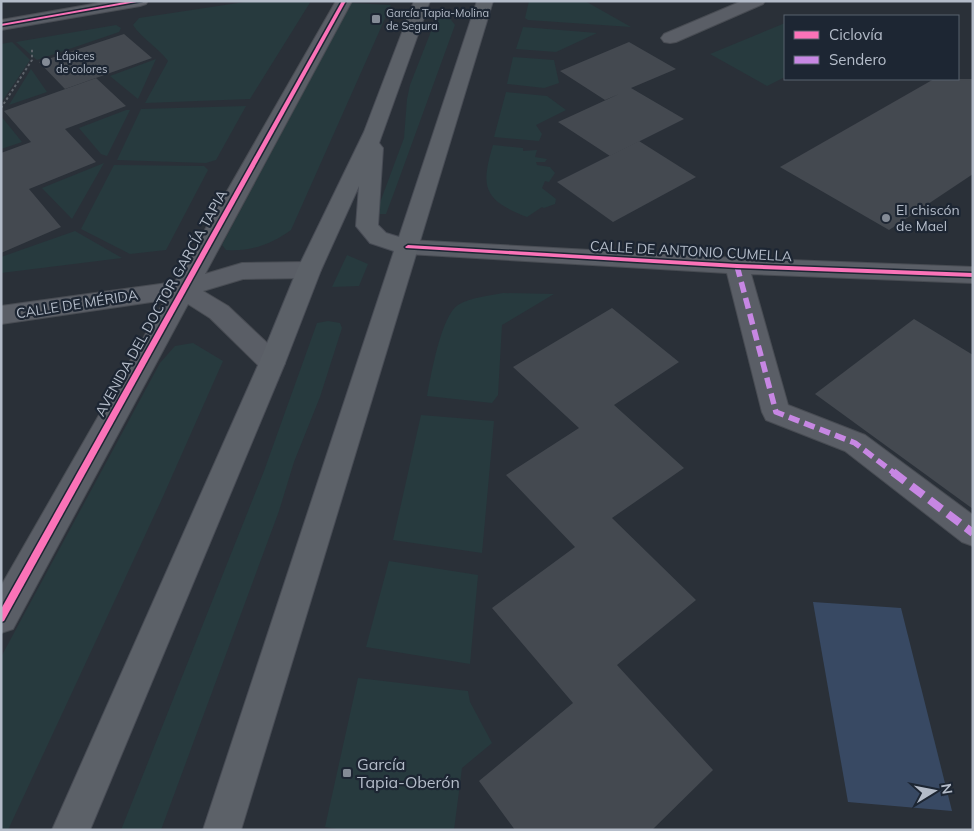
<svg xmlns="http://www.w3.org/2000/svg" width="974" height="831" font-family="Mulish,sans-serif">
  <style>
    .green { fill: #273a3e }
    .water { fill: #384963 }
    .building { fill: #444950 }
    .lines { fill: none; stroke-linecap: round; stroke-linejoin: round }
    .minor-casing { stroke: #484c53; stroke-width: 2 }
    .major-casing { stroke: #484c55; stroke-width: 2 }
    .path { stroke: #5d636a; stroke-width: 2; stroke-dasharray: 2.5 2.5; stroke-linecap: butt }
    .minor { fill: #5a5e66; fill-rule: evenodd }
    .major { fill: #5c6168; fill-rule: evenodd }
    .quiet-far1 { stroke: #c787e3; stroke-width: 5.5; stroke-dasharray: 11 5.5; stroke-linecap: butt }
    .quiet { stroke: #c787e3; stroke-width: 8; stroke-dasharray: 15 8; stroke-linecap: butt }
    .cycleway-casing { stroke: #1d2633; stroke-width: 3 }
    .cycleway { fill: #fb73b8; fill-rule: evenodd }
    .poi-dot { fill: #848b96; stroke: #1d2633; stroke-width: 2 }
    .labels { text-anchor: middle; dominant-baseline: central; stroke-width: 4.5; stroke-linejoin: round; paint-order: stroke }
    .far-poi-label { font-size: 11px; fill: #b4bcc9; stroke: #1d2633; text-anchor: start }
    .poi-label { font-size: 14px; fill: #b4bcc9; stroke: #1d2633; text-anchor: start }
    .street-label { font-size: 14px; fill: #b4bcc9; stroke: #1d2633 }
    .near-poi-label { font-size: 16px; fill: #b4bcc9; stroke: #1d2633; text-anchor: start }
  </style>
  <rect width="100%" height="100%" fill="#2a3038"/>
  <g class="green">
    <path d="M251,1H311L250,99L145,103L168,61C158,47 142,39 133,25L139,18Z"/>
    <path d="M529,1H585L631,27L528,20L525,18Z"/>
    <path d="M351,3L391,5L291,230C272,244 250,252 226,250L222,245Z"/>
    <path d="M437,16H448L455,25L395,190L386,214H378V208L404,138L407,99L410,85Z"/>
    <path d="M785,23V77L767,86L710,54Z"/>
    <path d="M116,25L121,28L119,32L37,60L16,42Z"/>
    <path d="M523,27L597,33L556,52L516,49Z"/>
    <path d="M12,42L30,60L1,103V44Z"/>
    <path d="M513,57L554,60L559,83L544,88L507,84Z"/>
    <path d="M156,59L138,99L110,76Z"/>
    <path d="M31,69L47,92L9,105Z"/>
    <path d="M506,92L547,96L566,110L536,125L542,134L539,141L494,137Z"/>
    <path d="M246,106L216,160L206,163L117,160L141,109Z"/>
    <path d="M126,110H130L107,156L101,154L79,128Z"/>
    <path d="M1,116L22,142L1,149Z"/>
    <path d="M493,145L523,148V151L537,150L535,157L547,159L545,162H536L537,165L550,167L555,173L549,182L545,181L542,188L556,199L555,204L544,208L542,207L527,217C484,200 480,188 493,145Z"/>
    <path d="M104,163L72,219L42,188Z"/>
    <path d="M114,165L204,166L208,170L166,250L130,254L81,229Z"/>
    <path d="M75,231L122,258L1,273V257Z"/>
    <path d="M347,255L368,264L359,286L332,287Z"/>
    <path d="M503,293L554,294L502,325L498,395L492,403L427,396C431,375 441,316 458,305C471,297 489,296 503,293Z"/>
    <path d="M328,321L340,323L342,328L320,397L294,462L279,511L161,830H121L264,471L317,323Z"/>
    <path d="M193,343L223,361L161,501L8,830H1V657L160,363L175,346Z"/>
    <path d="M421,415L494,421L482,553L393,540Z"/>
    <path d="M389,561L478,575L470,664L366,647Z"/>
    <path d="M358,678L468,691L470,702L492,743L462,768L454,830H341L325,827Z"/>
  </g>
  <path class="water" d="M813,602L901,608L952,811L848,802Z"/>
  <g class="building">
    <path d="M124,34L152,58L65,89L39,62Z"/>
    <path d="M629,42L676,69L631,88L684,119L610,156L558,122L619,94L605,100L560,71Z"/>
    <path d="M96,78L126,106L65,129L96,162L29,189L61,227L1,253V153L31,142L4,111Z"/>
    <path d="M934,79H973V174L889,230L780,167Z"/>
    <path d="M639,141L696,177L613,222L557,182Z"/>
    <path d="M612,308L679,362L614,405L684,468L612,518L696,600L617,665L713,770L652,830H515L479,781L573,703L492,608L575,547L506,475L579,428L513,367Z"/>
    <path d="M914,319L973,355V509L815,394Z"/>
  </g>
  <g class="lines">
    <g class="minor-casing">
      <g id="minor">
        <path d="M110,1H148L146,4L140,6L1,30V20Z"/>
        <path d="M336,1H352L205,274L242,263L309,262L317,264L321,270L317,276L309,278L243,279L203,291L228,306L281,356L285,363L281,370L272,373L263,370L210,318L188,304L13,629L1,633V586L165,300L1,324V306L175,282Z"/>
        <path d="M742,1H765L763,4L676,42L670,43L664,42L661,38L664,34Z"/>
        <path d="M408,240L737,258L973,267V283L751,274L788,405L865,435L973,515V546L962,542L845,451L766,420L762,412L727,273L408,254L400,252L397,247L400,242Z"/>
      </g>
    </g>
    <g class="major-casing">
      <path id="major" d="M414,1H430L379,143L383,148L378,225L386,233L399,237L477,1H493L241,830H203L394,251L370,243L356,226L359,186L321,270L285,363L90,830H52L259,363L297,270L364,132Z"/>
    </g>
    <path class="path" d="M1,108L32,60V48"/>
    <use href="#minor" class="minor"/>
    <use href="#major" class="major"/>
    <path class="quiet-far1" d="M737,266L776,412L855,443L894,473"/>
    <path class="quiet" d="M893,472L973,533"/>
    <g class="cycleway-casing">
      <g id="cycleway">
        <path d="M131,1H142L1,26V24Z"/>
        <path d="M342,1H346L4,621L1,622V609Z"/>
        <path d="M408,245L737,264L973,273V277L737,268L406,248L405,247Z"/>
      </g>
    </g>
    <use href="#cycleway" class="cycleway"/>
  </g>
  <g class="poi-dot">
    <rect x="371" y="14" width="10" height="10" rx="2.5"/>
    <circle cx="46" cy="62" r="5"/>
    <circle cx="886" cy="218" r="5"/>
    <rect x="342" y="768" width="10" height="10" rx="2.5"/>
  </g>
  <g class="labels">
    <g class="far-poi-label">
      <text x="386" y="13">García Tapia-Molina<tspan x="386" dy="13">de Segura</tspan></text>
      <text x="56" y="56">Lápices<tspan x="56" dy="13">de colores</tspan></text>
    </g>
    <g class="poi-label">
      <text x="896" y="210">El chiscón<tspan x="896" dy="16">de Mael</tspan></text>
    </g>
    <g class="street-label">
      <text transform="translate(691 251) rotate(3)">CALLE DE ANTONIO CUMELLA</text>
      <text transform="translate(161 303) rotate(-61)">AVENIDA DEL DOCTOR GARCÍA TAPIA</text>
      <text transform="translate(77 304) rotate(-9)">CALLE DE MÉRIDA</text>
    </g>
    <g class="near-poi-label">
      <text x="357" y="764">García<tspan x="357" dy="18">Tapia-Oberón</tspan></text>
    </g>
  </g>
  <rect width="974" height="831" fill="none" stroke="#b4bcc9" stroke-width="5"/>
  <rect x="784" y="15" width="175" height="65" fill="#1d2633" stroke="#59626f"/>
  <rect x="794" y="31" width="25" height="8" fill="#fb73b8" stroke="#59626f"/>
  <text x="829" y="40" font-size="15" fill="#b4bcc9">Ciclovía</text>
  <rect x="794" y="56" width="25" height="8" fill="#c787e3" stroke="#59626f"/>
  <text x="829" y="65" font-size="15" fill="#b4bcc9">Sendero</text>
  <g transform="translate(934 791) rotate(80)" stroke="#1d2633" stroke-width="4" paint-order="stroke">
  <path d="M0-4L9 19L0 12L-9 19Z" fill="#b4bcc9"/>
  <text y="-8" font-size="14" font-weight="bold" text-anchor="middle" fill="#b4bcc9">N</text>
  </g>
</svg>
